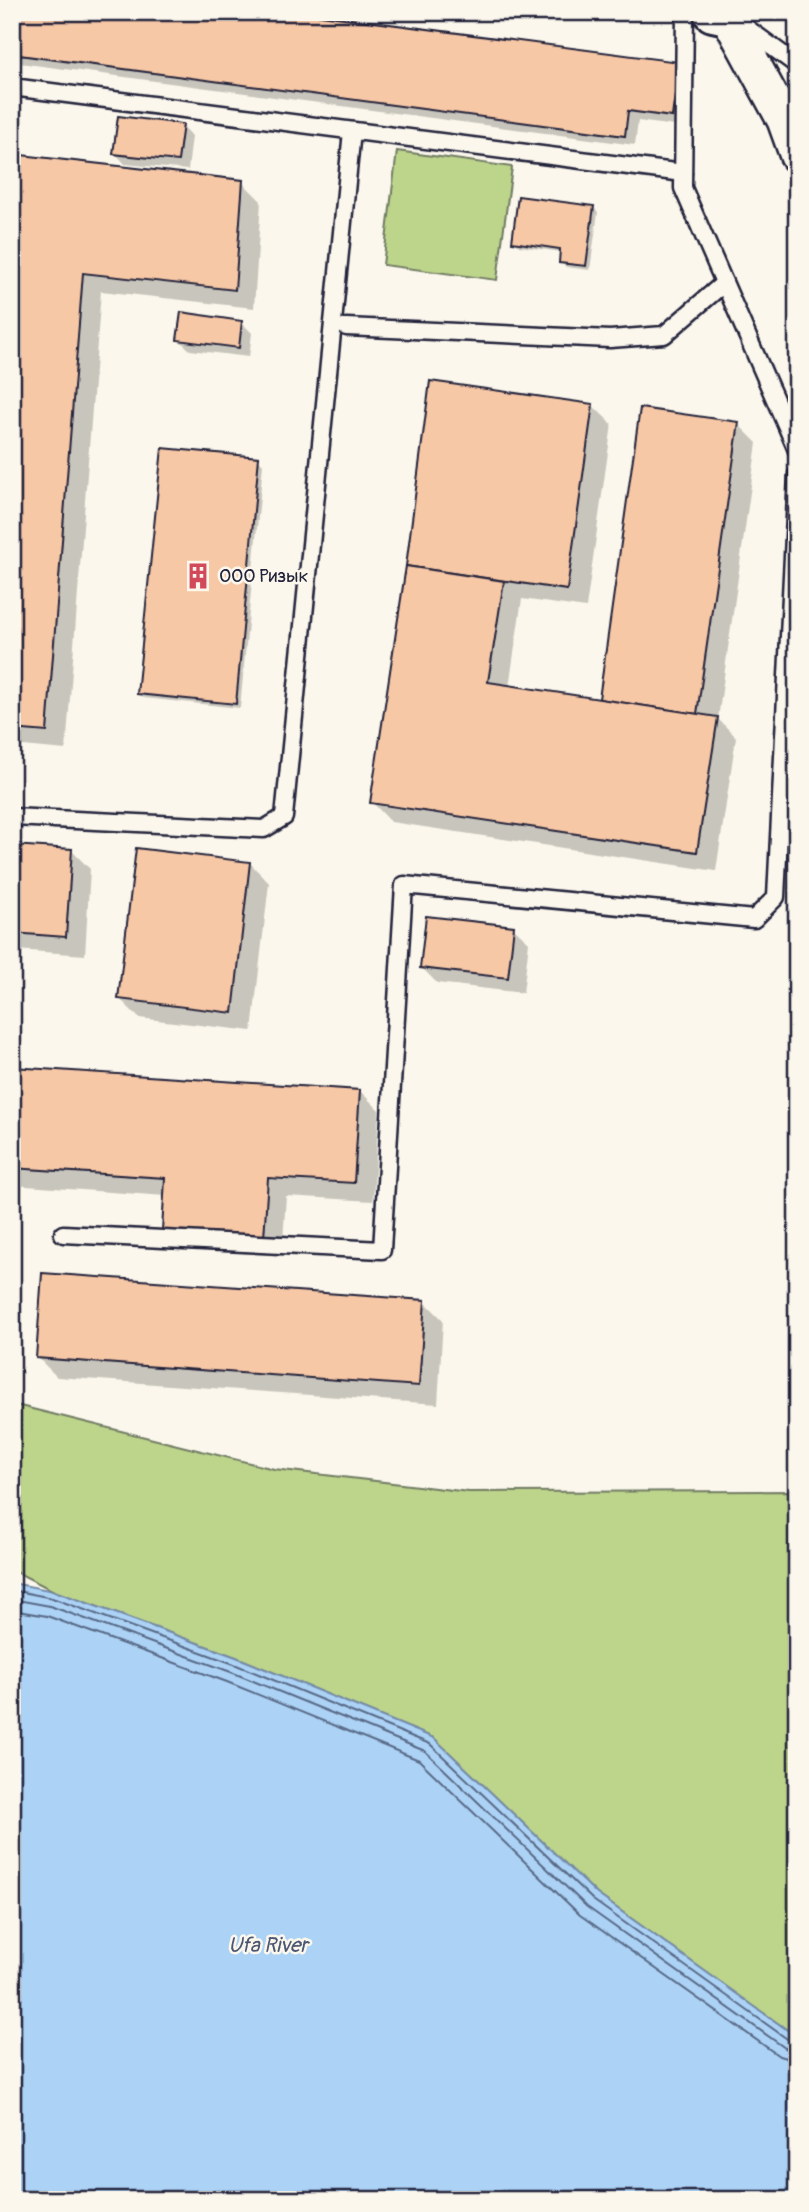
<svg xmlns="http://www.w3.org/2000/svg" width="809" height="2212" font-family="Pangolin,sans-serif">
  <style>
    .green { fill: #bdd48b; stroke: #707b63; stroke-width: 2 }
    .water { fill: #acd3f6; stroke: #758cab; stroke-width: 2 }
    .shadow { fill: #0003 }
    .lines { fill: none; stroke-linecap: round; stroke-linejoin: round }
    .shore { stroke: #596986; stroke-width: 2 }
    .building { fill: #f7c8a6; stroke: #22223b; stroke-width: 2 }
    .service-casing { stroke: #22223b; stroke-width: 21 }
    .minor-casing { stroke: #22223b; stroke-width: 38 }
    .tertiary-casing { stroke: #22223b; stroke-width: 44 }
    .service { stroke: #fbf7ec; stroke-width: 16 }
    .minor { stroke: #fbf7ec; stroke-width: 33 }
    .tertiary { stroke: #fbf7ec; stroke-width: 38 }
    .labels { text-anchor: middle; dominant-baseline: central; stroke-width: 5; stroke-linejoin: round; paint-order: stroke }
    .poi-label { font-size: 19px; fill: #22223b; stroke: #fbf7ec; text-anchor: start }
    .water-label { font-size: 21px; font-style: italic; fill: #4b5773; stroke: #fbf7ec }
  </style>
  <rect width="100%" height="100%" fill="#fbf7ec"/>
  <filter id="ink" filterUnits="userSpaceOnUse"><feTurbulence type="fractalNoise" baseFrequency=".0143" numOctaves="2"/><feDisplacementMap in="SourceGraphic" scale="14" xChannelSelector="R" yChannelSelector="G"/><feConvolveMatrix kernelMatrix="1 2 1 2 8 2 1 2 1" color-interpolation-filters="sRGB"/></filter>
  <g filter="url(#ink)">
    <g class="green">
      <path d="M397,151L512,167L497,280L383,265Z"/>
      <path d="M12,1404L274,1469L469,1492L797,1491V2037L597,1894L434,1738L236,1657L54,1591L12,1570Z"/>
    </g>
    <path class="water" d="M12,1583L54,1591L236,1657L434,1738L597,1894L797,2037V2200H12Z"/>
    <g class="shadow">
      <path d="M12,12L679,64L682,127L638,121L635,145L12,62Z"/>
      <path d="M182,125L192,136L188,170L125,164L115,153Z"/>
      <path d="M12,156L242,182L261,201L254,308L101,291L66,750L12,745Z"/>
      <path d="M593,207L598,212L590,270L566,267L561,262L562,252L519,246L514,241Z"/>
      <path d="M241,322L252,333L249,357L190,350L179,340Z"/>
      <path d="M431,383L592,405L612,424L586,608L522,599L509,687L601,701L738,424L757,443L718,719L736,737L716,871L391,822L372,802L407,566Z"/>
      <path d="M258,459L263,464L240,708L144,698L139,693Z"/>
      <path d="M12,846L71,850L90,869L85,955L16,950L12,1006Z"/>
      <path d="M250,863L269,883L252,1031L139,1018L120,999Z"/>
      <path d="M513,927L529,942L523,993L437,983L422,968Z"/>
      <path d="M12,1068L360,1091L379,1110L373,1201L286,1196L282,1256L183,1249L163,1230L166,1196L12,1185Z"/>
      <path d="M424,1301L443,1320L438,1404L57,1377L38,1358Z"/>
    </g>
    <g class="lines">
      <g class="shore">
        <path d="M12,1590L52,1598L234,1664L430,1744L593,1900L790,2041L797,2042"/>
        <path d="M12,1599L50,1606L231,1672L425,1751L587,1907L785,2048L797,2051"/>
        <path d="M12,1610L47,1616L227,1682L419,1760L580,1915L779,2056L797,2061"/>
      </g>
    </g>
    <g class="building">
      <path d="M12,12H298L679,62L672,117L628,111L625,136L12,54Z"/>
      <path d="M118,116L183,124L178,161L113,154Z"/>
      <path d="M12,154L243,180L235,290L83,273L47,732L12,729Z"/>
      <path d="M518,196L594,206L586,266L559,263L560,249L512,242Z"/>
      <path d="M181,312L242,321L239,348L177,340Z"/>
      <path d="M430,381L593,404L567,590L406,566Z"/>
      <path d="M640,408L739,422L697,714L599,699Z"/>
      <path d="M162,448L259,457L236,704L137,694Z"/>
      <path d="M406,566L504,581L488,682L718,717L697,852L370,803Z"/>
      <path d="M12,845L72,849L66,937L12,933Z"/>
      <path d="M136,848L250,862L233,1013L118,999Z"/>
      <path d="M426,916L514,926L508,978L420,968Z"/>
      <path d="M12,1067L360,1090L354,1183L268,1178L264,1238L162,1231L165,1178L12,1168Z"/>
      <path d="M42,1273L425,1300L419,1386L36,1358Z"/>
    </g>
    <g class="lines">
      <g class="service-casing">
        <g id="service">
          <path d="M685,12L683,188L797,450"/>
          <path d="M741,24L797,65"/>
          <path d="M12,87L683,173"/>
          <path d="M346,327L610,339L664,335L724,283"/>
          <path d="M12,817L264,829L284,817L352,131"/>
          <path d="M63,1234L382,1250L404,885L754,919L776,897L797,475"/>
        </g>
      </g>
      <g class="minor-casing">
        <path id="minor" d="M727,15L784,120L797,156"/>
      </g>
      <g class="tertiary-casing">
        <path id="tertiary" d="M713,12L727,15L728,12"/>
      </g>
      <use href="#service" class="service"/>
      <use href="#minor" class="minor"/>
      <use href="#tertiary" class="tertiary"/>
    </g>
  </g>
  <defs>
    <g id="building-bare" transform="scale(2.1)"><path d="M-4-6H4V6H1V3H-1V6H-4ZM-2.5-4.3h1.7v1.8h-1.7ZM.8-4.3h1.7v1.8H.8ZM-2.5-1h1.7V.8h-1.7ZM.8-1h1.7V.8H.8Z" fill="#d1495b" stroke="#fbf7ec" stroke-width="2.5" paint-order="stroke"/></g>
  </defs>
  <g fill-rule="evenodd">
    <use href="#building-bare" x="198" y="576"/>
  </g>
  <g class="labels">
    <g class="poi-label">
      <text x="219" y="576">ООО Ризык</text>
    </g>
    <g class="water-label">
      <text x="268" y="1945">Ufa River</text>
    </g>
  </g>
  <rect width="809" height="2212" fill="none" stroke="#fbf7ec" stroke-width="42"/>
  <rect x="21" y="21" width="767" height="2170" fill="none" stroke="#22223b" stroke-width="2.5" filter="url(#ink)"/>
</svg>
